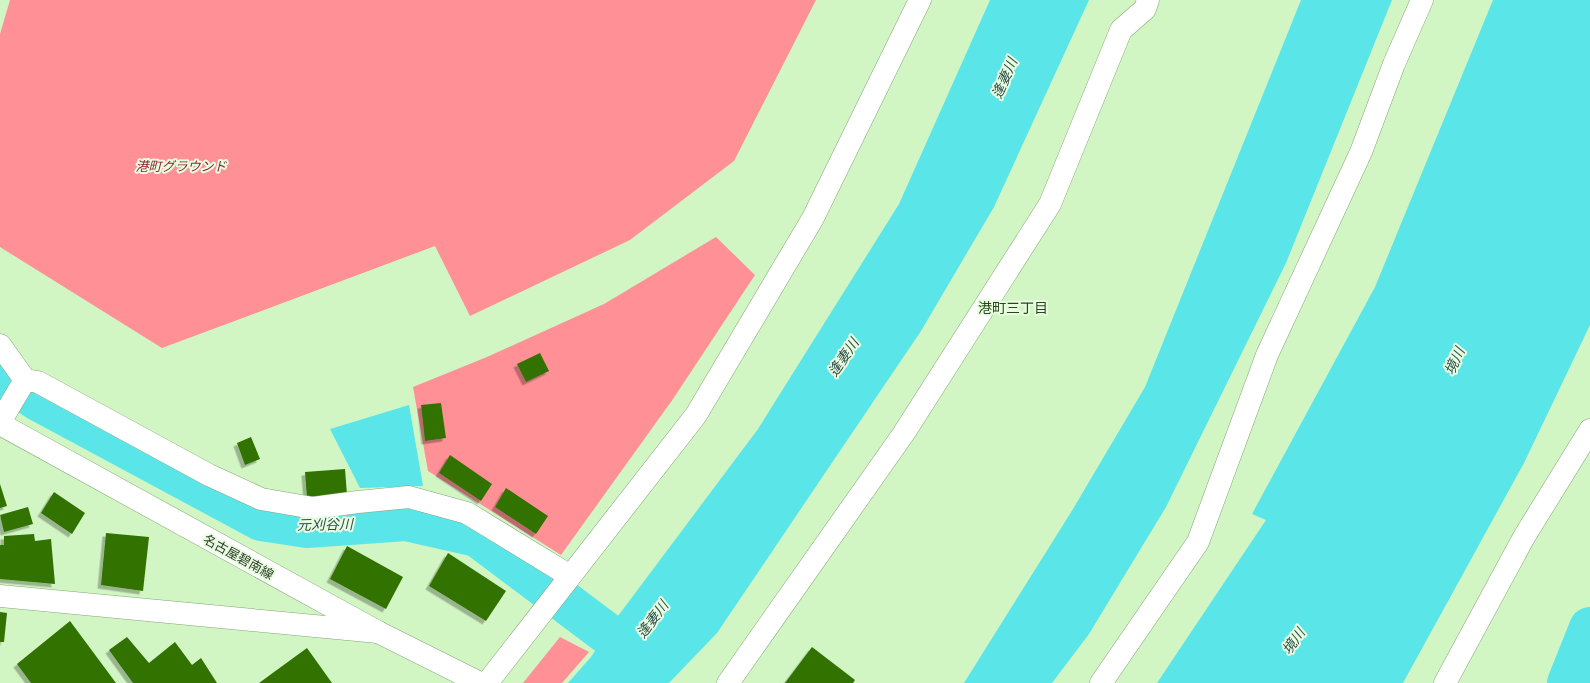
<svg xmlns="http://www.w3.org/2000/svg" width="1590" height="683" font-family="'Playfair Display','Noto Sans JP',serif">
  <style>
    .green { fill: #fe9096 }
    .water { fill: #5ae6e8 }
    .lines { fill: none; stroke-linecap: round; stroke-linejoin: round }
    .river { stroke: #5ae6e8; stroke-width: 42 }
    .building { fill: #317200; filter: url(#shadow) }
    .minor-casing { stroke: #85a678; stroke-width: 23 }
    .major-casing { stroke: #85a678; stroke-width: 23 }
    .minor { stroke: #fff; stroke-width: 22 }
    .major { stroke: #fff; stroke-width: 22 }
    .labels { text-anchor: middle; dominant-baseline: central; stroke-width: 4; stroke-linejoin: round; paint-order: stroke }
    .park-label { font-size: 13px; font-style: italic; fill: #8d2032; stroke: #e8fde0 }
    .street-label { font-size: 13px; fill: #303e2b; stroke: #e8fde0 }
    .water-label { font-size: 14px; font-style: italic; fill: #304e4f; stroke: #e8fde0 }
    .neighbourhood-label { font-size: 14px; fill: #29451c; stroke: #e8fde0 }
  </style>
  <defs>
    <filter id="shadow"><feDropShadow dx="-3.5" dy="3.5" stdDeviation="0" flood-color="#0004"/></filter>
  </defs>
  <rect width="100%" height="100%" fill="#d2f5c4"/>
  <g class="green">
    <path d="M10,0H816L734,161L630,240L470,316L435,246L162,348L0,247V34Z"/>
    <path d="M716,237L755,275L673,399L561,555L428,471L413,387L487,357L604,304Z"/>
    <path d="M560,637L589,652L562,683H523Z"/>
  </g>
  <g class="water">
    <path d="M990,0H1089L994,207L921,331L717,633L669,683H568L591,657L615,620L758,429L899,204Z"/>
    <path d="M1301,0H1392L1286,263L1166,507L1089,634L1052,683H964L1073,509L1145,387Z"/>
    <path d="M1493,0H1590V325L1524,463L1403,683H1157L1266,520L1252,514L1375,287Z"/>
    <path d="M409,405L423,486L360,488L330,429Z"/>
  </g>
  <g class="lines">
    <g class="river">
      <path d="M0,370L8,380L38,400L261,520L307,527L406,520L477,536L629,650"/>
      <path d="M1568,683L1590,628"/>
    </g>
  </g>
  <g class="building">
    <path d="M540,353L549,371L526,382L517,364Z"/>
    <path d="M441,403L446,438L425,441L421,405Z"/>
    <path d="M251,437L260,459L245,465L237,443Z"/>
    <path d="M450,455L492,484L481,501L439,473Z"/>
    <path d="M345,469L347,495L307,498L305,472Z"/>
    <path d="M0,484L7,506L0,508Z"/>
    <path d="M506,488L548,516L536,534L495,507Z"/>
    <path d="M54,492L85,513L72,534L41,513Z"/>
    <path d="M28,507L33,524L4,532L0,515Z"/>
    <path d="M106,533L149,537L143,591L101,585Z"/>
    <path d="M34,534L35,541L51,539L55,584L0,579V545H4V536Z"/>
    <path d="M347,546L403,577L386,609L330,579Z"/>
    <path d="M448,553L506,591L486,621L429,586Z"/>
    <path d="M0,612L7,613L4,642H0Z"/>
    <path d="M70,621L116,683H31L17,664Z"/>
    <path d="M127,637L149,663L175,642L192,665L201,658L217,683H133L109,650Z"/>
    <path d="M812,647L855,680L853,683H785Z"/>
    <path d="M307,648L332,683H259Z"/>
  </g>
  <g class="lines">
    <g class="minor-casing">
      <g id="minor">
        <path d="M0,345L25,380L38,382L209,475L261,499L313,508L358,502L409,497L467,513L570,576"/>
        <path d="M0,422L25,380"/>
        <path d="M0,596L378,632"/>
        <path d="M487,683L696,415L813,218L920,0"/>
        <path d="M728,683L904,433L1050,204L1121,30L1145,9L1148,0"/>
        <path d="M1101,683L1198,542L1267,355L1361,152L1394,64L1422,0"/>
        <path d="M1445,683L1524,537L1590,430"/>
      </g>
    </g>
    <g class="major-casing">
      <path id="major" d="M0,424L378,632L480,683"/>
    </g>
    <use href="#minor" class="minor"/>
    <use href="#major" class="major"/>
  </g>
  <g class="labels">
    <g class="park-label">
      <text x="181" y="165">港町グラウンド</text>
    </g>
    <g class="street-label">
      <text transform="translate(239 556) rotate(29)">名古屋碧南線</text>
    </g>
    <g class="water-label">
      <text transform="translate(1004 78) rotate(-66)">逢妻川</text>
      <text transform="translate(843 357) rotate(-56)">逢妻川</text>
      <text transform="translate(1454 361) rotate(-65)">境川</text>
      <text transform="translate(325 524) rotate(-1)">元刈谷川</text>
      <text transform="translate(652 619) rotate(-53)">逢妻川</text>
      <text transform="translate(1293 641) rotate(-55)">境川</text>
    </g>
    <g class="neighbourhood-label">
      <text x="1013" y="307">港町三丁目</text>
    </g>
  </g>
</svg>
